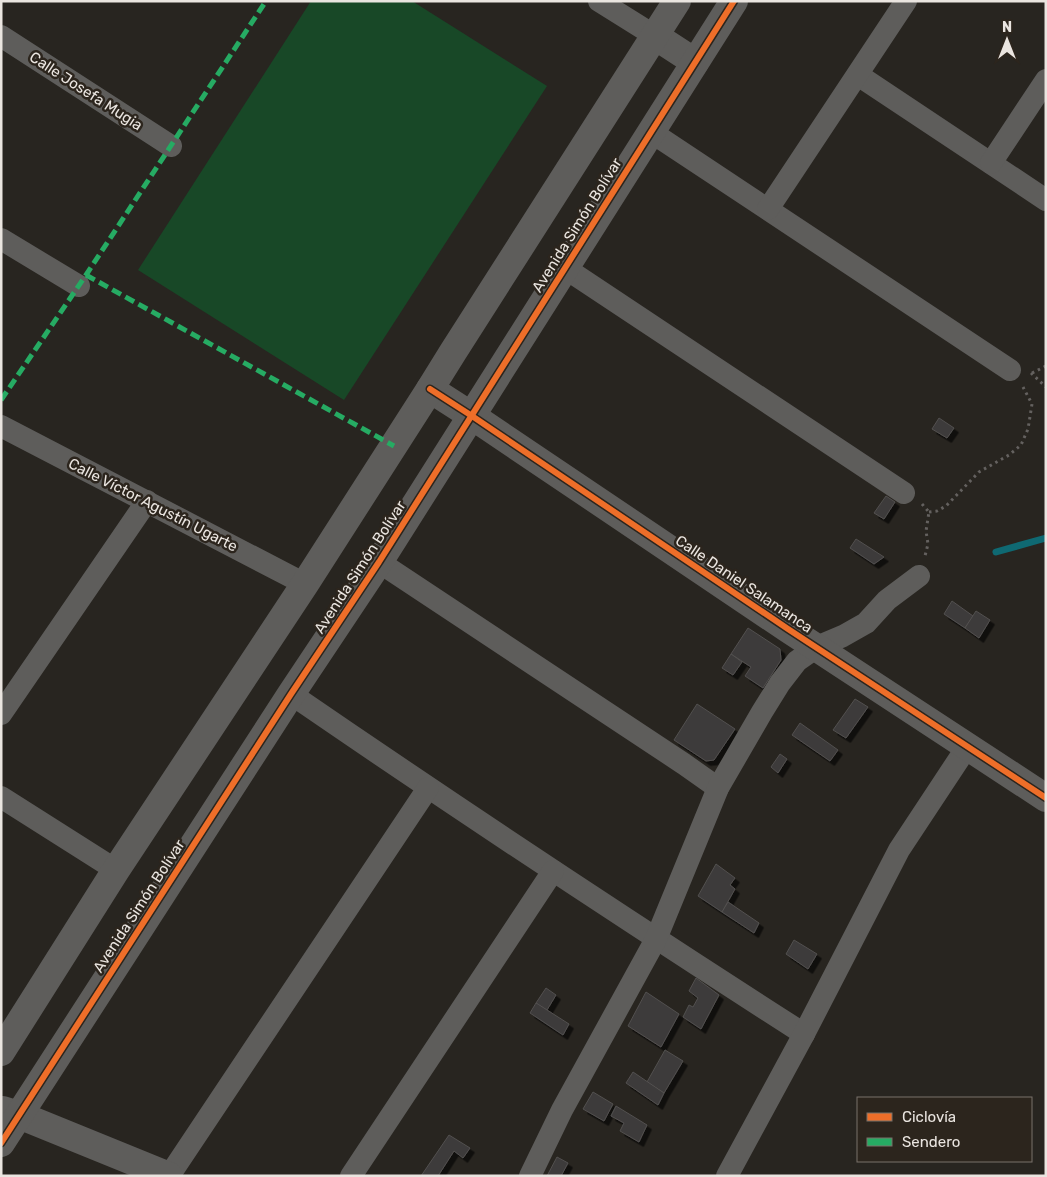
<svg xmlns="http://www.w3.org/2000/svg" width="1047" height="1177" font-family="Rubik,sans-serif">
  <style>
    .green { fill: #184827 }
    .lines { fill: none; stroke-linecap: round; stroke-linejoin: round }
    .stream { stroke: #0f6972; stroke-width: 7 }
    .building { fill: #3d3a3a; stroke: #52504f; filter: url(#shadow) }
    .path { stroke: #64615f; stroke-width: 3; stroke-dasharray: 2.5 4; stroke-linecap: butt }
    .minor { stroke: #5e5d5b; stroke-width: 22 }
    .tertiary { stroke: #5e5d5b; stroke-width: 28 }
    .quiet { stroke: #26ab63; stroke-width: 5; stroke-dasharray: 10 5; stroke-linecap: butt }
    .cycleway-casing { stroke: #2c251d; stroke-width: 9 }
    .cycleway { stroke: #ee6e29; stroke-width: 6 }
    .labels { text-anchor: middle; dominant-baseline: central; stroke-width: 5; stroke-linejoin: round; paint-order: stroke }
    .street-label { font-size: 15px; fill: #eae5e0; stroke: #2c251d }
  </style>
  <defs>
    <filter id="shadow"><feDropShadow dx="4.5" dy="4.5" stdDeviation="0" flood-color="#0009"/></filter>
  </defs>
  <rect width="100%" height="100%" fill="#282520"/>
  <path class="green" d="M311,1H412L547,86L344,400L138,270Z"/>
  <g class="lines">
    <path class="stream" d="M996,552L1046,538"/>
  </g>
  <g class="building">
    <path d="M939,418L954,428L947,438L932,429Z"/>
    <path d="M886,496L895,502L884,519L874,513Z"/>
    <path d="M856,539L884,557L874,564L850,548Z"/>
    <path d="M952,601L973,616L965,628L944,614Z"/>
    <path d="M976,611L990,620L979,638L965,628Z"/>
    <path d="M748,628L780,649L781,660L763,688L745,676L751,667L731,654Z"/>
    <path d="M731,654L742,662L733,675L722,668Z"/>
    <path d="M855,699L868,707L846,738L833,730Z"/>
    <path d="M697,704L735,729L714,760L706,761L674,740Z"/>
    <path d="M800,723L838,750L830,761L792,735Z"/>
    <path d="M780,754L787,759L778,773L771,767Z"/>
    <path d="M716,864L735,878L730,885L735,889L722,912L698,896Z"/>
    <path d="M728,902L759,923L754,933L722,912Z"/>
    <path d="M794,940L817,954L808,969L786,954Z"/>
    <path d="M696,978L719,995L701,1029L683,1017L689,1005L693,1007L698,998L689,991Z"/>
    <path d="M546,988L556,995L547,1010L536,1003Z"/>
    <path d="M646,992L679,1014L661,1047L628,1026Z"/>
    <path d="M536,1003L569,1024L563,1035L530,1013Z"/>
    <path d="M665,1050L683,1061L664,1093L647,1082Z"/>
    <path d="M633,1072L664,1093L658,1105L626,1083Z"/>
    <path d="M593,1092L613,1104L604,1121L583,1109Z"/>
    <path d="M616,1106L647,1125L639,1142L620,1131L624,1123L611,1116Z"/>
    <path d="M449,1135L470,1148L463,1158L454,1151L438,1176H421Z"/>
    <path d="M557,1157L568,1163L561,1176H547Z"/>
  </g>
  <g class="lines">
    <g class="path">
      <path d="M1031,373L1046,387"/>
      <path d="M1032,373L1046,366"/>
      <path d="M922,504L929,512L926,531L928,544L925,556"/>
      <path d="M929,512L937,511L946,506L979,472L1009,455L1021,445L1028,429L1032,404L1023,387"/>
    </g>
    <g class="minor">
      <path d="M599,1L655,36"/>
      <path d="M1,36L171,146"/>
      <path d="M858,75L1046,200"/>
      <path d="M651,132L1010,370"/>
      <path d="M991,163L1046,80"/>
      <path d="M768,209L906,1"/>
      <path d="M1,239L79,286"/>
      <path d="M565,268L904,493"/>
      <path d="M1,426L305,584"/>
      <path d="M379,562L684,764L718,788"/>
      <path d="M291,694C460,810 631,923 804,1034"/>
      <path d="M1,714L147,501"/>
      <path d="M1,797L116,870"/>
      <path d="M169,1176L428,788"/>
      <path d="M351,1176L553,871"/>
      <path d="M530,1176L562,1110L656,939L718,788L762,712L780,683L797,661L817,647L843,636L866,623L887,600L919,576"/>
      <path d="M727,1176L804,1034L899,850L967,747"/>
    </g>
    <g class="tertiary">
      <path d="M655,36L695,62"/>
      <path d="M430,389L472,416L788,629L1046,798"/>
      <path d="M1,1052L116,870L305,584L430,389L453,352L677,1"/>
      <path d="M3,1110L19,1115L169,1176"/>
      <path d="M1,1143L291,694L379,562L734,1"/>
    </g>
    <g class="quiet">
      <path d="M86,275L394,446"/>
      <path d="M1,400L86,275L266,1"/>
    </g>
    <g class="cycleway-casing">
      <g id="cycleway">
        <path d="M430,389L472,416L788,629L1046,798"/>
        <path d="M1,1143L291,694L379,562L734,1"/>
      </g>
    </g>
    <use href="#cycleway" class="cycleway"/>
  </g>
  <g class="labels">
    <g class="street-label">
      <text transform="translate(86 91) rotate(33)">Calle Josefa Mugia</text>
      <text transform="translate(577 225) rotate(-58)">Avenida Simón Bolívar</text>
      <text transform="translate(153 505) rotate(27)">Calle Víctor Agustín Ugarte</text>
      <text transform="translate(360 567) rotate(-57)">Avenida Simón Bolívar</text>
      <text transform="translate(744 584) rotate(34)">Calle Daniel Salamanca</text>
      <text transform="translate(139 906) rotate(-57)">Avenida Simón Bolívar</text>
    </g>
  </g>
  <rect width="1047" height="1177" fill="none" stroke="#eae5e0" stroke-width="5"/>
  <rect x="857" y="1097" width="175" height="65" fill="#2c251d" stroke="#78726b"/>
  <rect x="867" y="1113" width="25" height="8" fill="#ee6e29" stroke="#78726b"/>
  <text x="902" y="1122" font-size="15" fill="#eae5e0">Ciclovía</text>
  <rect x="867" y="1138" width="25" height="8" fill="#26ab63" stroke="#78726b"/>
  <text x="902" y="1147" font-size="15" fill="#eae5e0">Sendero</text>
  <g transform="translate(1007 40)" stroke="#2c251d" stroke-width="4" paint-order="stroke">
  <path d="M0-4L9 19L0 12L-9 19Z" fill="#eae5e0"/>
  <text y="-8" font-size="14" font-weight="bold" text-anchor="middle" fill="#eae5e0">N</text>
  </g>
</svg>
